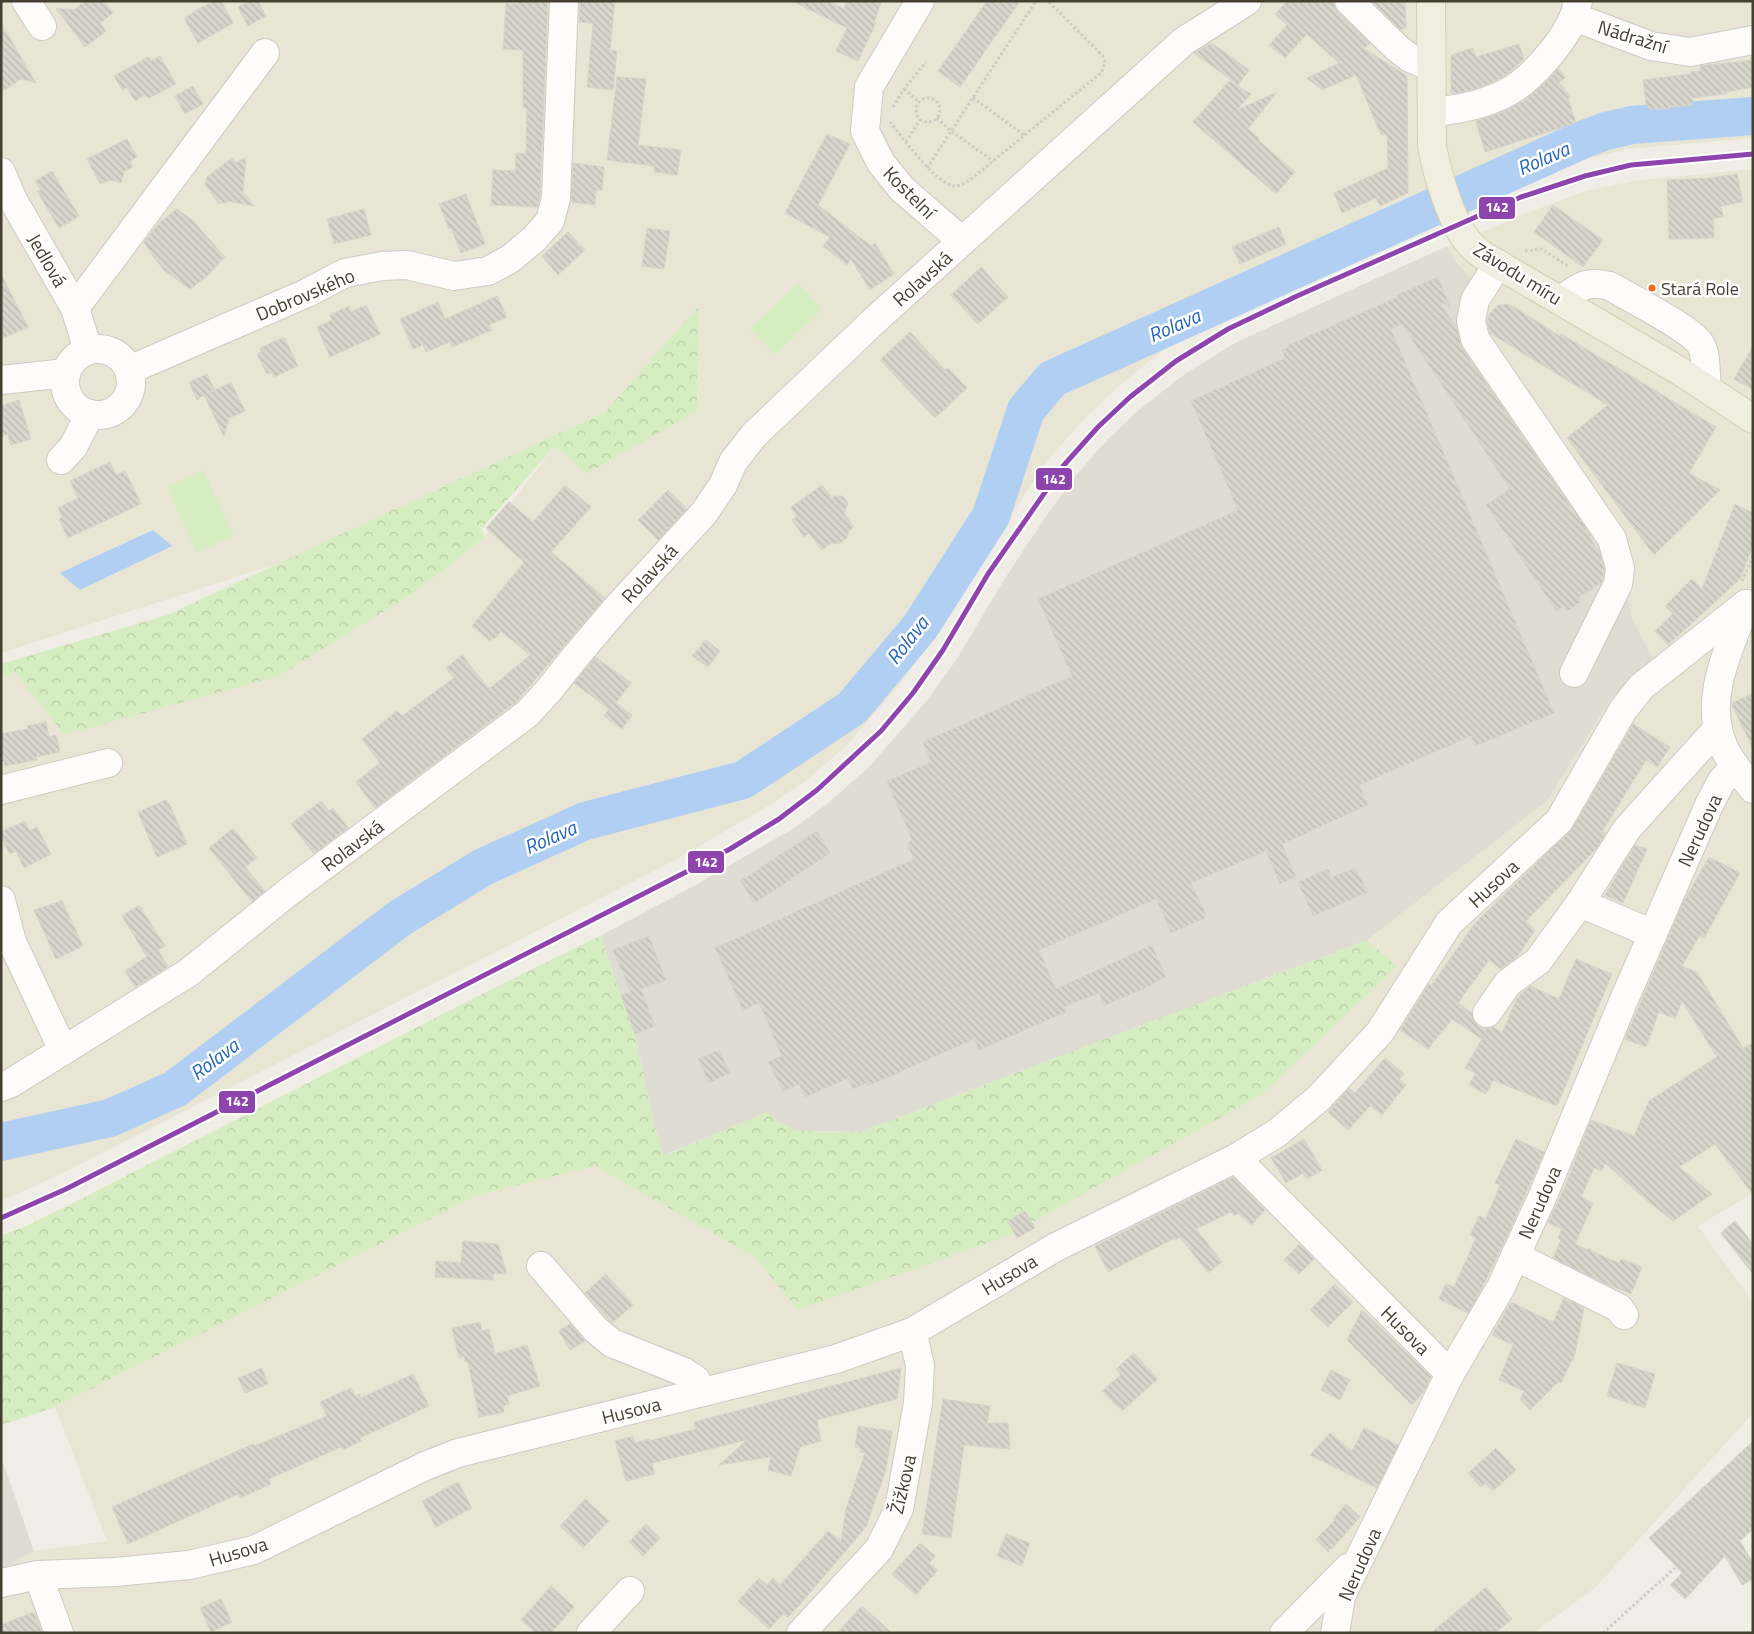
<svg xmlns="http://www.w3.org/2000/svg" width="1754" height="1634" font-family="'Titillium Web',sans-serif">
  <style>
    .residential { fill: #e8e5d5 }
    .industrial { fill: #dfdcd3 }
    .forest { fill: url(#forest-crowns) }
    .park { fill: #d6ecc1 }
    .water { fill: #b0cff2 }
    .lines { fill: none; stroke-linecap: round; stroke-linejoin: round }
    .river { stroke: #b0cff2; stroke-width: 38 }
    .building { fill: url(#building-back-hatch); stroke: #d7d4cb }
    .minor-casing { stroke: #cccac3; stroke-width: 30 }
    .major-casing { stroke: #d3cdb0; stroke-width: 30 }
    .path { stroke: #cdcbc5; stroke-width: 3; stroke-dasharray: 2.5 2.5; stroke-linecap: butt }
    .minor { stroke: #fdfcfb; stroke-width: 28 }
    .major { stroke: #f0eee1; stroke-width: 28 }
    .rail-1-casing { stroke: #fff; stroke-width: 9 }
    .rail-1 { stroke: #8e44ad; stroke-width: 5 }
    .bus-dot { fill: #f26522; stroke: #fff; stroke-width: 2 }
    .labels { text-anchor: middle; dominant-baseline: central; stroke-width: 5; stroke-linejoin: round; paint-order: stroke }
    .bus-label { font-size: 18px; fill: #443f31; stroke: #fff; text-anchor: start }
    .street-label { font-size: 19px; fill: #443f31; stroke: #fff }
    .water-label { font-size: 20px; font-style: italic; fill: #2165b9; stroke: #fff }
    .line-badge { stroke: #fff; stroke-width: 2 }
    .badge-label { font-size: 14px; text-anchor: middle; font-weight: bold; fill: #fff }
  </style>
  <defs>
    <pattern id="forest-crowns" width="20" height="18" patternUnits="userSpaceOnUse" patternTransform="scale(1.25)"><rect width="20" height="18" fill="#d6ecc1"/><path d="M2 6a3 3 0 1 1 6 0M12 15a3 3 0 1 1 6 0" fill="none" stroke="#b9cba6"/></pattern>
    <pattern id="building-back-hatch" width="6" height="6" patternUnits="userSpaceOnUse" patternTransform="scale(1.25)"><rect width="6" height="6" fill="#d8d5cd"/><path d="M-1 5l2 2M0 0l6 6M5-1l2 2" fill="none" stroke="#bbb8b0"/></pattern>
  </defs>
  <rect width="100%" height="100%" fill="#efede5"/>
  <g class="residential">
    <path d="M1,1H1753V138L1628,149L1577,161L1515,183L1451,210L1290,282L1221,315L1167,347L1120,385L1087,416L1052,455L975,566L930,642L900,684L846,746L808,779L773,803L677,859L59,1175L1,1201V678L15,672L279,676L417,591L485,537L555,446L697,411L698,308L605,412L285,561L1,653Z"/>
    <path d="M1753,169V1193L1698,1226L1753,1303V1413L1596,1587L1534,1633H1V1569L34,1551L107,1541L55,1407L478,1195L595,1166L756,1257L798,1310L1396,967L1367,940L1547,801L1609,702L1653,658L1631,617L1619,544L1471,321L1476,284L1455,261L1447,246L1527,213L1586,191L1633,181Z"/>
  </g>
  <g class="industrial">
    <path d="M1447,246L1455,261L1476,284L1471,321L1619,544L1631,617L1653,658L1609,702L1547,801L1367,940L860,1132L801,1131L788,1127L774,1120L768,1112L664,1155L654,1125L635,1034L600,936L692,887L791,830L827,804L868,768L925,703L957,659L1002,583L1047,515L1076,475L1109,438L1140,409L1185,374L1235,343Z"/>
    <path d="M1,1457L34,1551L1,1569Z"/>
  </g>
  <g class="forest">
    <path d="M698,307L697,411L586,474L555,446L481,529L485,537L417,591L279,676L64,735L15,672L1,678V664L167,615L605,412Z"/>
    <path d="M600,936L635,1034L654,1125L665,1155L768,1112C787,1138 830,1131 860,1132L1367,940L1397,967L1261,1095L1008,1236L798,1310L755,1257L595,1166L478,1195L55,1407L1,1425V1235L22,1228L73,1203L502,984Z"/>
  </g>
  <g class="park">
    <path d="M798,283L823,309L775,355L750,329Z"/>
    <path d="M203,470L234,536L197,553L167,487Z"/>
  </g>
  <path class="water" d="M153,530L172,546L80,590L60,573Z"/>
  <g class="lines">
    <path class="river" d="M1,1142L110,1118L175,1089L400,918L483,867L585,821L743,780L852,708L920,627L991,516L1026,410L1052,379L1582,140L1606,131L1632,125L1753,116"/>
  </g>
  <g class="building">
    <path d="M85,1H104L113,13L100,23L106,31L85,47L56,8L74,10Z"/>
    <path d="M213,1H221L233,23L198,43L184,18Z"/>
    <path d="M249,1H258L266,16L248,26L238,7Z"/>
    <path d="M518,1H548L540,196V199L538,198L539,200L538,207L491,205L493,170L515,171L516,153L526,154L527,108L523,107V50L503,49L506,3L518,4Z"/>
    <path d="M580,1H615L610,50L617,51L613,90L587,87L593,23L579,22Z"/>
    <path d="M828,1L844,9L847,1H882L874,22L876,23L858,61L836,51L847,28L794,2Z"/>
    <path d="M987,1H1020L960,87L938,71Z"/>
    <path d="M1287,1H1334V6L1338,12L1371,44L1363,48L1407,76L1408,193L1380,206L1376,198L1342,213L1334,193L1388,168L1387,135H1381L1356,75L1322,90L1307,78L1339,63L1307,34L1285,58L1269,45L1287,25L1275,14Z"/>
    <path d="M1372,1H1405L1406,28L1401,30Z"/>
    <path d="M1,23L36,83L21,79L1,92Z"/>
    <path d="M1212,43L1249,70L1238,85L1194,53Z"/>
    <path d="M1519,44L1524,59L1507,74L1491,83L1475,89L1453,94L1451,92V55L1473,48L1476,57Z"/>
    <path d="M160,56L176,84L149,98L144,95L135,101L127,88L122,90L114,76L148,57L151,61Z"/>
    <path d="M1753,60V87L1726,92V94L1692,98L1693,105L1670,107V109H1650L1646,104L1643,80L1690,74V72L1701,71L1700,66Z"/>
    <path d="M1558,68L1566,77L1559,82L1570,97L1568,99L1576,123L1485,152L1476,121L1503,112L1524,101L1546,82Z"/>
    <path d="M617,77L646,79L638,145L681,150L677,175L654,172V166L607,160Z"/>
    <path d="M1229,81L1251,94L1237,110L1277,92L1248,129L1259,138L1258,140L1295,172L1276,194L1193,122Z"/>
    <path d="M193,86L203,104L185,114L175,96Z"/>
    <path d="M827,134L850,144L818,205L871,246L875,243L894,274L870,290L851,259L847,265L823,246L830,237L785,213Z"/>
    <path d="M127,139L137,157L130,161L133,167L124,171L121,183L111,180L100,184L87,159Z"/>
    <path d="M246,157L243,192L254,206L228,201L225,203H218L205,184L207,177L232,158L236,163Z"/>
    <path d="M573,163L604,167L602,190H596L595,205L571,202Z"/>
    <path d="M52,171L79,216L59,228L37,191L41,190L35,181Z"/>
    <path d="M1737,174L1743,202L1721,206L1723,217L1713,218L1714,238L1669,239L1667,180L1710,178Z"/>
    <path d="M466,194L485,244L461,253L451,228L449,229L439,204Z"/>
    <path d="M1553,205L1603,240L1583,267L1534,232Z"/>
    <path d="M177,209L193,221L225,257L206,277L190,289L165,271L154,258L144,242L159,223Z"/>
    <path d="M364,209L371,235L334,244L327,219Z"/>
    <path d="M1279,227L1286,244L1240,264L1232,247Z"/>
    <path d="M647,228L670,231L664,269L642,266Z"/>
    <path d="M568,232L585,250L558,275L542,256Z"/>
    <path d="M981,267L1008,297L978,324L951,295Z"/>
    <path d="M1,274L28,327L1,339Z"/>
    <path d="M1438,277L1451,309L1438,300L1457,328L1462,348L1591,536L1589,537L1600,553L1604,569L1602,582L1579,597L1582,601L1567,611L1564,606L1556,611L1486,505L1510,489L1402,324L1391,329L1554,713L1475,746L1471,736L1359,785L1368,805L1282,844L1296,877L1280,884L1266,851L1191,883L1207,917L1171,933L1156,899L1039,950L1056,989L1152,945L1166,977L1147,987L1104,1006L1099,993L1064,1007L1066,1012L979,1050L974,1039L868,1086L867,1083L853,1089L848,1078L805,1097L799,1084L783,1091L768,1062L782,1056L759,1003L743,1010L715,948L914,859L907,844L912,840L887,781L931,762L923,742L1072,676L1038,599L1238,510L1191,401L1285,358L1282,350L1289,347L1288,345L1398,297L1397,295Z"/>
    <path d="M497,296L507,317L489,325L492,330L452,347L450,342L426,352L423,345L413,349L400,319L438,302L445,319Z"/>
    <path d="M1505,304L1514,307L1560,336L1561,334L1716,427L1689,473L1720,490L1654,555L1567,438L1608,405L1490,333L1487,322L1490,313L1497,306Z"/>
    <path d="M366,305L380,334L330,357L317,327L332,320L330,315L349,306L351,312Z"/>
    <path d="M910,332L945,370L948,368L967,388L935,418L880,360Z"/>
    <path d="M284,337L298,366L274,377L272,372L267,374L257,354L262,352L260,348Z"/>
    <path d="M1753,346V390L1734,379Z"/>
    <path d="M207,374L214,389L207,394L231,382L245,411L229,418L224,437L204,395L197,400L189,382Z"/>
    <path d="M19,400L31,439L11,445L8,434L1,436V406Z"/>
    <path d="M110,462L116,475L125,471L141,504L68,538L59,519L63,517L58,508L78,498L70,481Z"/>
    <path d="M565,485L591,507L551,552L605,598L516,702L375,808L356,782L380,763L362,739L397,711L402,716L454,678L446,668L462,655L489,689L530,655L501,631L494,639L492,638L490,641L472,626L524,562L486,528L509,502L533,522Z"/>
    <path d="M822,485L832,498L834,496H843L848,503L844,513L854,527L849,530L847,538L838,544L831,543L822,550L809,533L804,537L792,520L797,517L791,507Z"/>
    <path d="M668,490L687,509L658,540L638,520Z"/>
    <path d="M1735,504L1753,513V546L1740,579L1668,645L1655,631L1673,614L1665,606L1692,579L1702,589Z"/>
    <path d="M706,640L720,651L708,667L692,656Z"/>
    <path d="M595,657L631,683L616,703L632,715L622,729L604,716L609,709L574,683Z"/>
    <path d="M1753,693V749L1732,705V703Z"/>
    <path d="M46,722L49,737L56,735L60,752L36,757L37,760L5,766L4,761L1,762V734L28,729L27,726Z"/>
    <path d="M1633,724L1670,747L1657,767L1646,760L1602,832L1606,833L1596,849L1526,921L1535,930L1517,957L1501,969L1489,960L1458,1003L1472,1013L1473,1020L1478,1026L1486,1029L1493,1027L1502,1033L1517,998L1530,986L1559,999L1576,959L1612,974L1557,1106L1493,1080L1486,1094L1469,1085L1476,1073L1465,1068L1482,1039L1452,1019L1428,1049L1400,1030L1429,984L1431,986L1475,923L1572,829Z"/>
    <path d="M166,800L168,804L169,803L187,844L157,857L138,812Z"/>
    <path d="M321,801L329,811L333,808L348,828L314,854L291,824Z"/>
    <path d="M25,821L30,831L37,827L51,854L24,868L16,851L10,854L1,837V832Z"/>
    <path d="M233,828L257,858L245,867L265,891L252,902L209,848Z"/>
    <path d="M817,831L830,853L755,903L740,881Z"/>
    <path d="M1635,845L1647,849L1623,903L1605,895Z"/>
    <path d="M1709,857L1740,873L1704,938L1700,935L1682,966L1697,972L1743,1048L1753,1043V1195L1715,1144L1679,1167L1712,1194L1673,1221L1644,1198L1605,1163L1602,1171L1594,1168L1581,1197L1593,1204L1575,1244L1588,1250L1589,1248L1591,1249V1251L1619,1263L1621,1259L1642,1267L1631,1294L1602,1282L1553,1258L1561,1240L1558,1238L1562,1229L1548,1223L1564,1189L1591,1120L1634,1136L1649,1101L1717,1057L1682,1001L1675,1019L1659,1012L1646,1047L1625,1039L1683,903Z"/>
    <path d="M1355,868L1368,892L1313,916L1298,882L1328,869L1332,877Z"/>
    <path d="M62,901L83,946L56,959L34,910Z"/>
    <path d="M139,905L165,946L158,950L168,967L135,987L125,971L148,956L147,957L122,916Z"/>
    <path d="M649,936L666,980L641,989L655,1026L635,1034L621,995L631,992L613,950Z"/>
    <path d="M719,1050L730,1073L709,1083L698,1059Z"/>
    <path d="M1385,1058L1404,1074L1399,1079L1406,1085L1382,1115L1370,1106L1348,1130L1328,1112L1349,1088L1355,1093Z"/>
    <path d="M1304,1139L1322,1170L1307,1179L1303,1173L1286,1183L1271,1158Z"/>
    <path d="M1516,1139L1544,1152L1509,1232L1482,1288L1468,1313L1439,1299L1446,1284L1454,1287L1476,1238L1470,1235L1479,1216L1486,1219L1500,1185L1495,1183Z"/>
    <path d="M1233,1177L1265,1210L1251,1225L1238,1213L1235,1216L1231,1212L1196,1229L1222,1262L1208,1273L1180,1237L1175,1240V1238L1108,1272L1095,1246Z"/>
    <path d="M1025,1211L1035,1228L1017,1238L1008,1221Z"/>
    <path d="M1735,1221L1753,1244V1274L1721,1233Z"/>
    <path d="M463,1241L498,1244L507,1274L494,1273L493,1280L435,1277L436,1261L461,1263Z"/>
    <path d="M1299,1244L1314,1259L1299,1274L1284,1260Z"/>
    <path d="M606,1274L633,1305L612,1323L585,1293Z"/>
    <path d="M1335,1284L1353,1302L1328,1327L1310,1310Z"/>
    <path d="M1564,1298L1584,1308L1575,1354L1561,1383L1558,1382L1530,1410L1520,1399L1524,1391L1499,1380L1513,1345L1492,1335L1511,1302L1553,1322Z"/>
    <path d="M1362,1310L1431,1377L1423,1393L1412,1405L1347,1340Z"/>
    <path d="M480,1322L482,1331L489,1329L495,1354L527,1345L540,1386L507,1396L509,1404L503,1406L504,1412L479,1417L468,1362H465L464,1356L459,1358L452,1328Z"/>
    <path d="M570,1324L585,1341L570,1350L559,1331Z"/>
    <path d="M1134,1353L1158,1379L1122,1411L1102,1391L1121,1375L1116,1369Z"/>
    <path d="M1617,1363L1655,1374L1645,1408L1607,1396Z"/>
    <path d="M262,1368L268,1384L245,1393L238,1378Z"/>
    <path d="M901,1368L897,1399L817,1420L821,1441L800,1447L791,1476L768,1470L771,1457L719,1465L747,1440L652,1463L654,1474L626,1481L615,1441L633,1436L635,1443L649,1439V1441L696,1429L694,1422Z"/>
    <path d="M1331,1370L1350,1380L1340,1400L1321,1390Z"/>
    <path d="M413,1374L429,1406L371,1433L360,1438L361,1441L343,1450L341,1447L269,1479L271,1484L240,1498L238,1494L128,1544L112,1507L253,1444L254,1446L327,1416L320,1402L351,1388L355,1396L360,1394L361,1398Z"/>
    <path d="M943,1399L990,1406L987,1423H1008L1010,1449L964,1445L951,1538L922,1534Z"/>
    <path d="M858,1426L892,1431L886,1470L866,1527L796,1609L788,1617L783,1614L769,1629L738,1601L759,1578L767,1585L773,1578L780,1585L828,1531L841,1541L846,1509L865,1453L860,1452L861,1448L855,1447Z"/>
    <path d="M1364,1428L1398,1445L1377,1488L1310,1455L1330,1433L1352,1451Z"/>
    <path d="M1753,1441V1529L1740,1541L1753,1563V1579L1742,1585L1725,1556L1685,1599L1670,1585L1682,1573L1649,1538Z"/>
    <path d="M1496,1448L1516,1470L1493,1491L1485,1483L1481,1487L1468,1473Z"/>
    <path d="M458,1482L472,1508L436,1527L422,1501Z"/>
    <path d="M585,1499L609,1521L583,1548L560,1526Z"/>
    <path d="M1346,1504L1360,1517L1332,1549L1331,1548L1328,1552L1316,1539L1335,1520L1333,1519Z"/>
    <path d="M646,1524L660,1538L643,1556L629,1542Z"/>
    <path d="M1006,1534L1030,1543L1022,1566L997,1556Z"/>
    <path d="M920,1543L935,1556L929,1563L938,1570L916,1595L892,1574Z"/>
    <path d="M551,1586L574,1607L551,1633H536L521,1620Z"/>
    <path d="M1486,1587L1512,1619L1495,1633H1431Z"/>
    <path d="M221,1599L232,1622L211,1632L200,1608Z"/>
    <path d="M862,1606L892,1633H837Z"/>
    <path d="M34,1612L42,1633H1V1625Z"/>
  </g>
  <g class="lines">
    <g class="minor-casing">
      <g id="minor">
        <path d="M26,1L42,26"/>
        <path d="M920,1L869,87L865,131L881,163L902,189L962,241"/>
        <path d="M1349,1L1397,48L1410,58L1431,67"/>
        <path d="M1574,17L1651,46L1690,52L1753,40"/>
        <path d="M1432,112C1457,110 1483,105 1506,93C1530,81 1564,42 1574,16C1576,12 1576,6 1578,1"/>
        <path d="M1,172L13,200L75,308L88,350"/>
        <path d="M1498,264L1475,300L1471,321L1475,339L1612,539L1620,568L1618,584L1574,673"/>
        <path d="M1561,300C1580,287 1585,280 1610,286C1628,297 1692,329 1701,345C1707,356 1705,375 1707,387"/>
        <path d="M75,308L265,53"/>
        <circle cx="98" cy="382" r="33"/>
        <path d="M129,370L307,293L345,273L382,266L407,265L454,276L488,271L510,259L534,239L550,221L556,198L564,1"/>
        <path d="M1,380L66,373"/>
        <path d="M61,460L73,447L90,414"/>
        <path d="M1746,604C1729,650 1702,699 1724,748C1731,763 1743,776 1753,789"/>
        <path d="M1,790L108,763"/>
        <path d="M1,900L12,942L63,1050"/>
        <path d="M1580,903L1653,934"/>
        <path d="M1487,1013L1508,983L1538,961L1580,903L1627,829L1717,729"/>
        <path d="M1,1087L11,1083L188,973L291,890L527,714L549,690L576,656L615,610L704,513L723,485L733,462L754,435L875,320L1184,41L1247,1"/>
        <path d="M1236,1158L1450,1374"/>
        <path d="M1515,1256L1619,1308L1624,1315"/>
        <path d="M541,1266L596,1330L612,1343L684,1372L696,1380L702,1392"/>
        <path d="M38,1575L59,1633"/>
        <path d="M1,1583L38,1575L115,1572L189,1565L254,1550L425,1466L458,1453L836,1359L912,1332L1056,1247L1236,1158L1277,1133L1319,1098L1380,1032L1449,923L1559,821L1623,710L1641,687L1746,604"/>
        <path d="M591,1633L630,1591"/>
        <path d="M801,1633L879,1549L899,1509L918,1403L920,1365L912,1332"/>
        <path d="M1284,1633L1348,1568"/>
        <path d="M1335,1633L1341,1596L1450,1374L1501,1287L1541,1200L1623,1002L1709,805L1721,782L1735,766"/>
      </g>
    </g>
    <g class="major-casing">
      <path id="major" d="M1431,1L1432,146C1437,173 1451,222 1469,243C1473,248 1479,252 1484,256L1683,373L1753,419"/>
    </g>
    <g class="path">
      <path d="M904,89L919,102"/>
      <circle cx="928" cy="110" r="12"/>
      <path d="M973,98L1024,135"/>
      <path d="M893,107L904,89L926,62"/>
      <path d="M937,118L951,131L993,161"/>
      <path d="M890,122C902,137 936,184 954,186C959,187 966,182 971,179L1102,72L1105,62L1103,56L1048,1"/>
      <path d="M906,142L920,120"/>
      <path d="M927,168L1036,1"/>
      <path d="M1525,251L1542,249L1568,266"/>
      <path d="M1742,581L1753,556"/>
      <path d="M1603,1633L1675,1568"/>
    </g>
    <use href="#minor" class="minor"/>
    <use href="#major" class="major"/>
    <g class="rail-1-casing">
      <path id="rail-1" d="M1,1218L66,1189L684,873L730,849L779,819L817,790L881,731L913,693L943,650L988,574L1064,465L1098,427L1130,397L1176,361L1228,329L1297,296L1521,197L1585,176L1631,165L1753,154"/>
    </g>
    <use href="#rail-1" class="rail-1"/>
  </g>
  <circle class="bus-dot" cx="1652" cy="288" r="4.5"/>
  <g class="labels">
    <g class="bus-label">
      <text x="1661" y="288">Stará Role</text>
    </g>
    <g class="street-label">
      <text transform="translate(1633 36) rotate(17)">Nádražní</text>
      <text transform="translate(910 192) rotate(45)">Kostelní</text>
      <text transform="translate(48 260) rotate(60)">Jedlová</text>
      <text transform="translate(1518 273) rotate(32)">Závodu míru</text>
      <text transform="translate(922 278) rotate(-42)">Rolavská</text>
      <text transform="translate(305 294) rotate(-23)">Dobrovského</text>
      <text transform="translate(649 573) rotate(-47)">Rolavská</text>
      <text transform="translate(1699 830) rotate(-65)">Nerudova</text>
      <text transform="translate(352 845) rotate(-37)">Rolavská</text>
      <text transform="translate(1493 883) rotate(-43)">Husova</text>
      <text transform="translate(1539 1202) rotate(-66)">Nerudova</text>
      <text transform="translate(1009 1274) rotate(-31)">Husova</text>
      <text transform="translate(1406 1330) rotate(45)">Husova</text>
      <text transform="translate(631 1410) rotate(-14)">Husova</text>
      <text transform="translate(902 1484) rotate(-77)">Žižkova</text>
      <text transform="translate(238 1551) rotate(-17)">Husova</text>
      <text transform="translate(1359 1564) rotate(-66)">Nerudova</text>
    </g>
    <g class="water-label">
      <text transform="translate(1543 158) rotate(-24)">Rolava</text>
      <text transform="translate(1174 325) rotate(-24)">Rolava</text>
      <text transform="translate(907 640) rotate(-52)">Rolava</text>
      <text transform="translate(550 837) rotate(-24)">Rolava</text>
      <text transform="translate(214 1059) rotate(-37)">Rolava</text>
    </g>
  </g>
  <g class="line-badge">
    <rect x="1478" y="196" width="38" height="24" rx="5" fill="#8e44ad"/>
    <rect x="1035" y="467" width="38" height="24" rx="5" fill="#8e44ad"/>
    <rect x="687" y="850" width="38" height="24" rx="5" fill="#8e44ad"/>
    <rect x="218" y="1090" width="38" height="24" rx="5" fill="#8e44ad"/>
  </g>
  <g class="badge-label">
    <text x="1497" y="212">142</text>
    <text x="1054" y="484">142</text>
    <text x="706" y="867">142</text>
    <text x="237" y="1106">142</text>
  </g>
  <rect width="1754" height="1634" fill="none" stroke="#443f31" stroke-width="5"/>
</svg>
